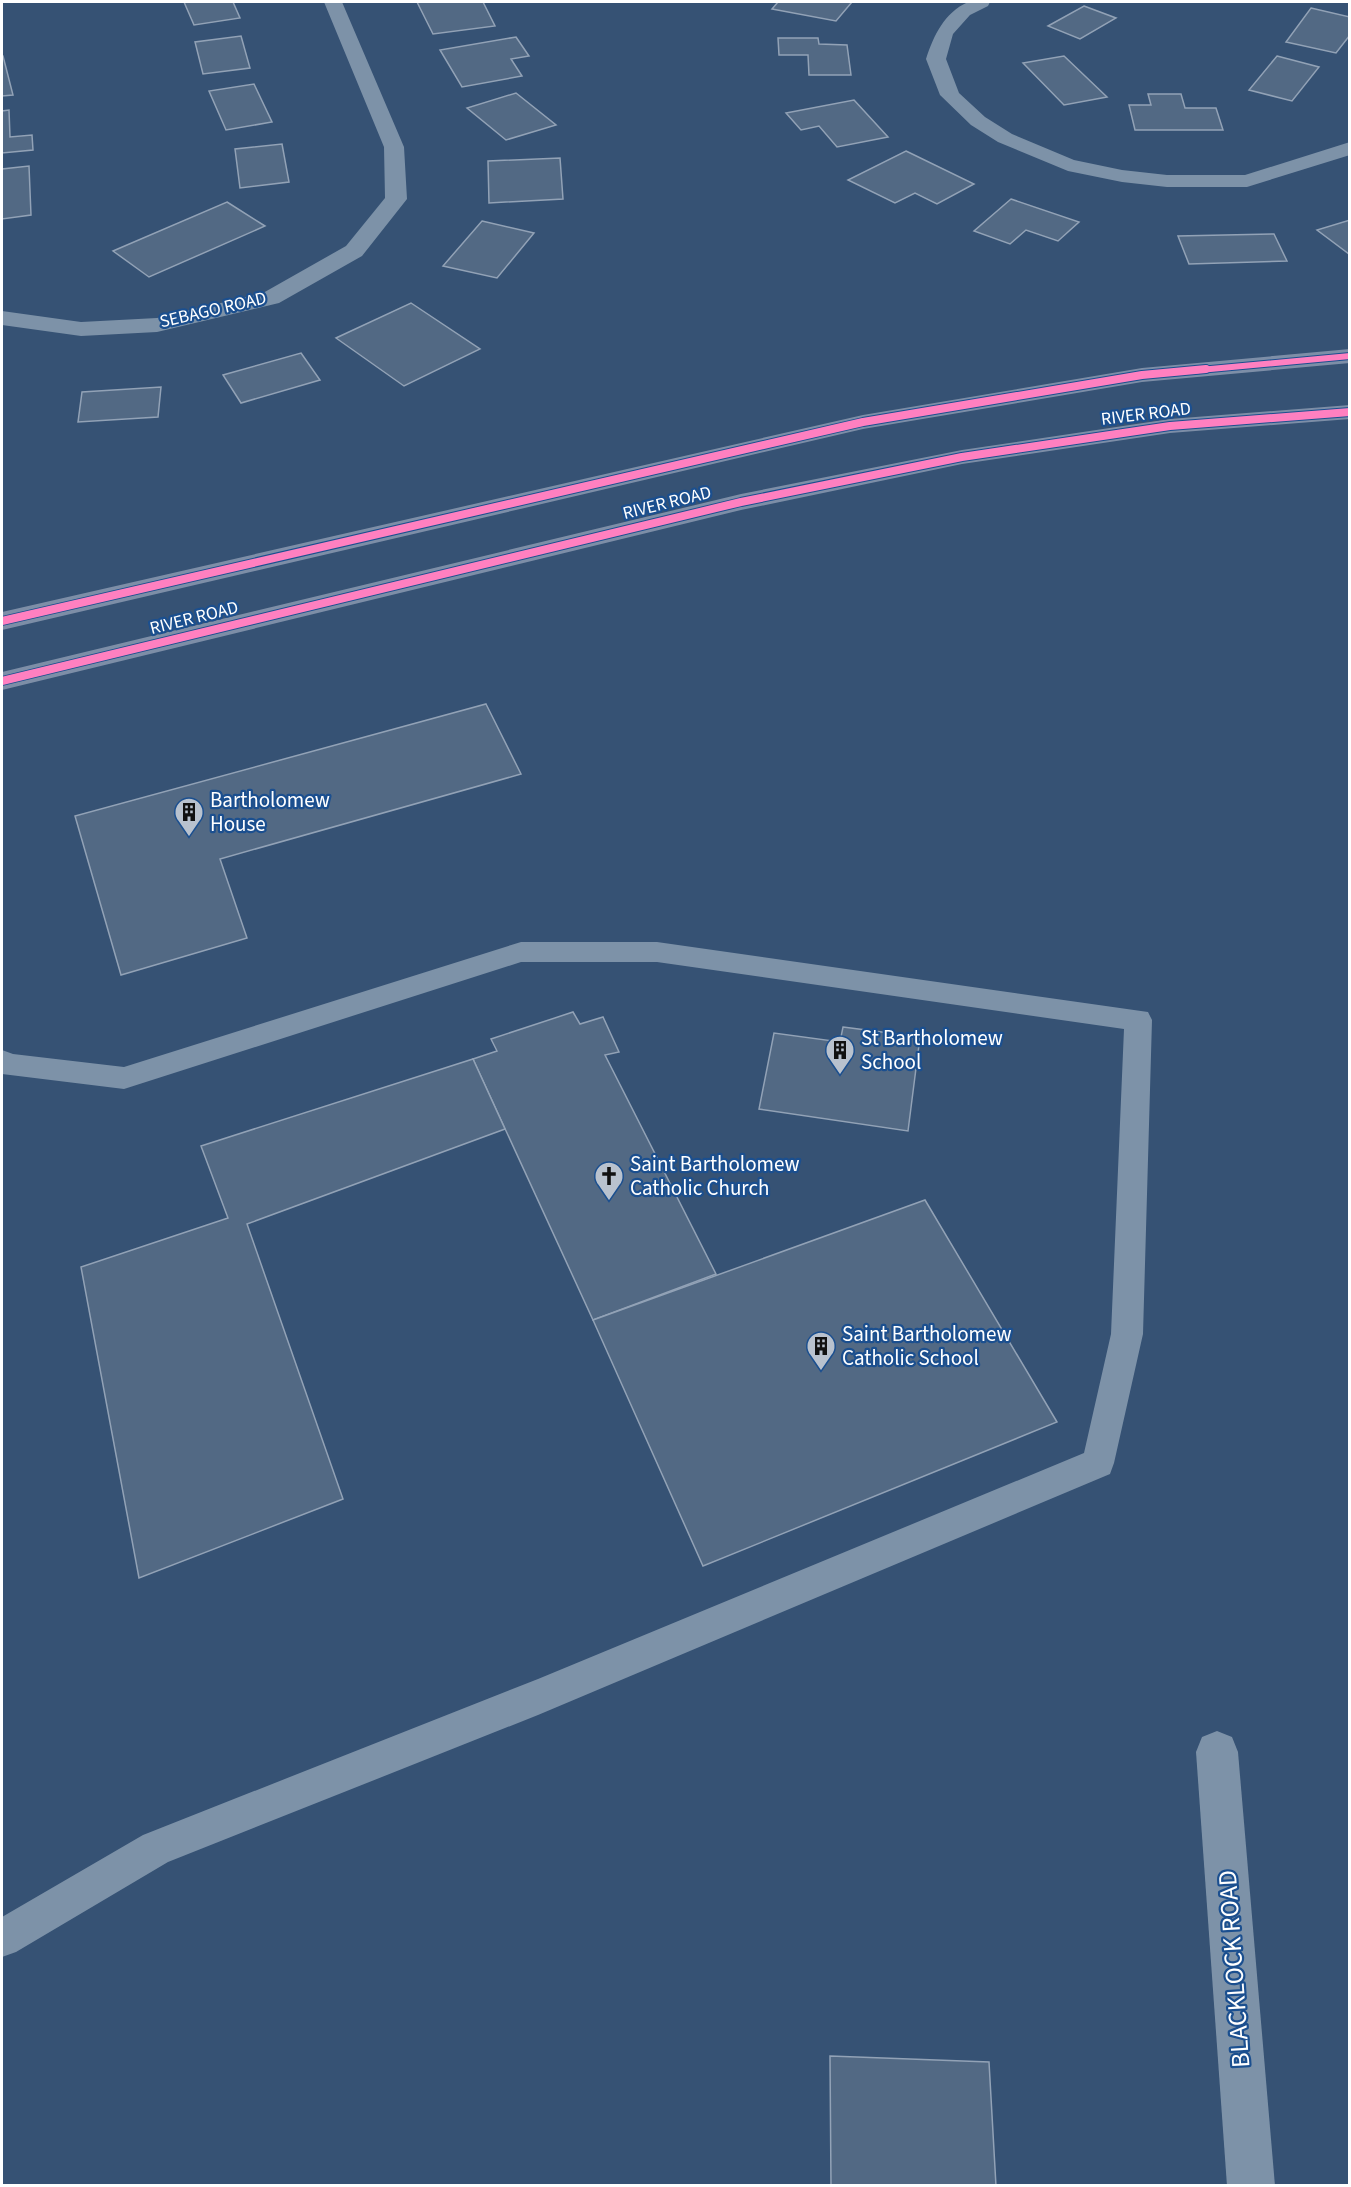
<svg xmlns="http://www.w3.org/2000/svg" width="1351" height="2187" font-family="'Source Sans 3',sans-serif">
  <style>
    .building { fill: #526984; stroke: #92a2b6; stroke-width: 1.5 }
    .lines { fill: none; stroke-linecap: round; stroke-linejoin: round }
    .service { fill: #7d92a8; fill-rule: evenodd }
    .minor { fill: #7d92a8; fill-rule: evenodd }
    .primary { fill: #7d8ea7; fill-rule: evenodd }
    .cycleway-far1-casing { stroke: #1b4f8f; stroke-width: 8 }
    .cycleway-casing { stroke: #1b4f8f; stroke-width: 10 }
    .cycleway-far1 { stroke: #ff80c0; stroke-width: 6 }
    .cycleway { stroke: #ff80c0; stroke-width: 8 }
    .labels { text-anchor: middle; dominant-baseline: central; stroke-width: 4.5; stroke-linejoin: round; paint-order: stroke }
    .far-street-label { font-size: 18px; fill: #fff; stroke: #1b4f8f }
    .poi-label { font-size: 21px; fill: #fff; stroke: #1b4f8f; text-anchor: start }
    .near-street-label { font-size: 26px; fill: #fff; stroke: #1b4f8f }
  </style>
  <rect width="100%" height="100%" fill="#365274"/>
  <g class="building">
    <path d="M184,2H233L240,18L194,25Z"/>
    <path d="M417,2H483L495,26L433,34Z"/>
    <path d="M778,2H852L836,21L772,9Z"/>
    <path d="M1084,6L1116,18L1080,39L1048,26Z"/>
    <path d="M1311,8L1350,17V35L1336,53L1286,42Z"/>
    <path d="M241,36L250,68L203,74L195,42Z"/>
    <path d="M516,37L529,56L511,59L522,76L462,87L440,50Z"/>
    <path d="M778,38H818L819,44L847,45L851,75H809L808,55H779Z"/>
    <path d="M2,56H3L13,95L2,96Z"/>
    <path d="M1064,56L1107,97L1064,105L1023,63Z"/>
    <path d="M1277,56L1319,67L1292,101L1249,90Z"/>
    <path d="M254,84L272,122L226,130L209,91Z"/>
    <path d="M516,93L556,125L506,140L467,108Z"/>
    <path d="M1148,94H1181L1185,108H1216L1223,130H1135L1129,105H1151Z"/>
    <path d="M854,100L888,137L837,147L819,126L801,130L786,113Z"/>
    <path d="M9,110L10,137L32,135L33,150L2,153V111Z"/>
    <path d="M282,144L289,182L240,188L235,149Z"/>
    <path d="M906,151L974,184L937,204L915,193L895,203L848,180Z"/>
    <path d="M560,158L563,199L489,203L488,161Z"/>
    <path d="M29,166L31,215L2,219V169Z"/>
    <path d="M1011,199L1079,222L1058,241L1026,230L1010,244L974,231Z"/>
    <path d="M227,202L265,226L149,277L113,251Z"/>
    <path d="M1350,220L1349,254L1317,230Z"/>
    <path d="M482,221L534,233L497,278L443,266Z"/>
    <path d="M1274,234L1287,261L1189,264L1178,236Z"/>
    <path d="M411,303L480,349L404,386L336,338Z"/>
    <path d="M301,353L320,380L241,403L223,375Z"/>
    <path d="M161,387L158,417L78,422L82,392Z"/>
    <path d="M486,704L521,774L220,859L247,938L121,975L75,816Z"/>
    <path d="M573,1012L580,1024L603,1017L619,1052L605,1055L716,1274L593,1320L473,1059L497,1051L491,1039Z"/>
    <path d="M843,1027L920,1037L908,1131L759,1109L774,1033L840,1042Z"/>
    <path d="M473,1059L505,1129L247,1224L343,1499L139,1578L81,1267L228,1218L201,1146Z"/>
    <path d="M925,1200L1057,1422L703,1566L593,1320Z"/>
    <path d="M830,2056L989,2062L996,2186H831Z"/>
  </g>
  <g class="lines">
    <path class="service" d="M521,942H657L1148,1012L1152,1020L1143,1334L1114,1463L1110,1474L538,1715L168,1862L16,1952L2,1957V1917L143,1835L538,1679L1084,1453L1111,1334L1124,1029L657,962H521L124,1089L2,1074V1050L13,1054L124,1067Z"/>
    <g class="minor">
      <path d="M324,2H342L404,147L407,199L362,256L279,303L157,332L81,336L2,325V311L81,322L157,318L263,293L346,246L385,198L384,147Z"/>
      <path d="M968,2H990L988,6L970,15L953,34L946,59L959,93L985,117L1012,134L1074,160L1122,170L1167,175H1245L1350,142V155L1247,187H1167L1122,182L1068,171L998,142L971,125L940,95L926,59C934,35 944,13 968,2Z"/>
      <path d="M1217,1731L1232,1737L1238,1752L1275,2186H1227L1196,1752L1202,1737Z"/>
    </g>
    <g class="primary">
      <path d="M1350,349V363L1142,382L863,429L2,630V612L863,415L1142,368Z"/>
      <path d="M1350,405V419L1170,433L962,464L741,510L2,690V672L741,494L962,450L1170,419Z"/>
    </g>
    <g class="cycleway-far1-casing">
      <path id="cycleway-far1" d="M1189,371L1350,356"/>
    </g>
    <g class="cycleway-casing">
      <g id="cycleway">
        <path d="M2,621L863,422L1142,375L1206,369"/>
        <path d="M2,681L741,502L962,457L1170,426L1350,412"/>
      </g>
    </g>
    <use href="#cycleway-far1" class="cycleway-far1"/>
    <use href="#cycleway" class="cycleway"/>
  </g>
  <defs>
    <g id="building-pin" transform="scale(1.5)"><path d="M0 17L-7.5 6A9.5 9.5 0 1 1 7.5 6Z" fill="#b9c2ce" stroke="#1b4f8f"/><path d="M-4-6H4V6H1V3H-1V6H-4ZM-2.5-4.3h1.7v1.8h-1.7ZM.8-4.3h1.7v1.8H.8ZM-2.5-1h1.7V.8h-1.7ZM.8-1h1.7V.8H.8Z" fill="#111"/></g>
    <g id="church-pin" transform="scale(1.5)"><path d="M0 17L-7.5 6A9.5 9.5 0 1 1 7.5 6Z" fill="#b9c2ce" stroke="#1b4f8f"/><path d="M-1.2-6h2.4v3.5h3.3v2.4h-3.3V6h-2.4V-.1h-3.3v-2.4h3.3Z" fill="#111"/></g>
  </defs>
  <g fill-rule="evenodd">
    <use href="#building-pin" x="189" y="812"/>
    <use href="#building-pin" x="840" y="1050"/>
    <use href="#church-pin" x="609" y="1176"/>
    <use href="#building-pin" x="821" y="1346"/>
  </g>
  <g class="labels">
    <g class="far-street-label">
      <text transform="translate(213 310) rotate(-13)">SEBAGO ROAD</text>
      <text transform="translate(1146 414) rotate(-7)">RIVER ROAD</text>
      <text transform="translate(667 503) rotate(-14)">RIVER ROAD</text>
      <text transform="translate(194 618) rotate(-14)">RIVER ROAD</text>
    </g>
    <g class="poi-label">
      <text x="210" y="800">Bartholomew<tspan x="210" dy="24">House</tspan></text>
      <text x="861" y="1038">St Bartholomew<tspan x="861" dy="24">School</tspan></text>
      <text x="630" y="1164">Saint Bartholomew<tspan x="630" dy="24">Catholic Church</tspan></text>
      <text x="842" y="1334">Saint Bartholomew<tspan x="842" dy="24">Catholic School</tspan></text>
    </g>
    <g class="near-street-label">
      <text transform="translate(1234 1969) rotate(-94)">BLACKLOCK ROAD</text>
    </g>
  </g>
  <rect width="1351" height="2187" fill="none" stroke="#ffffff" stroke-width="6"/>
</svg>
